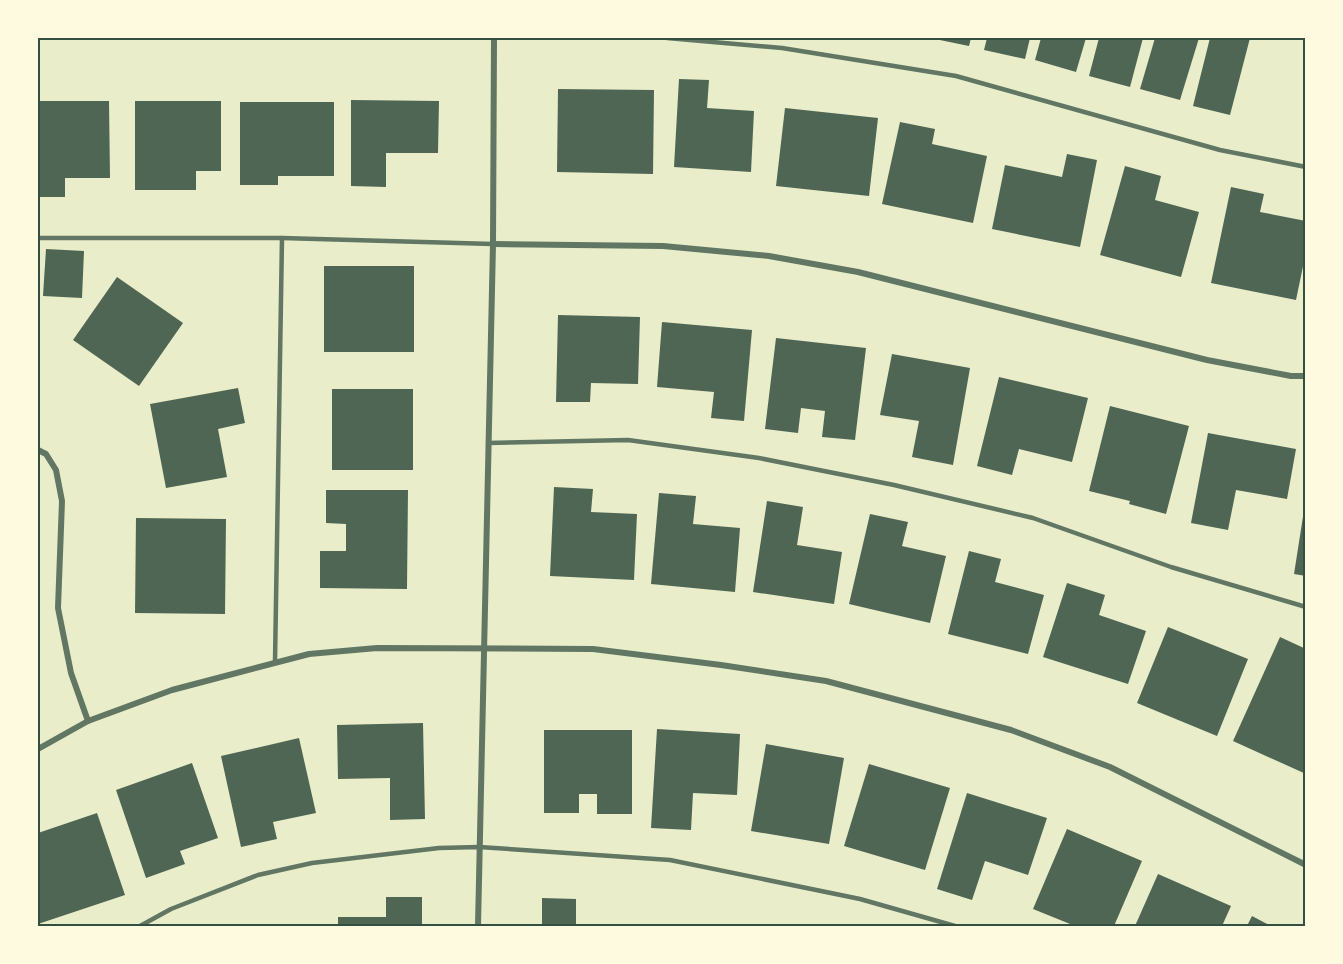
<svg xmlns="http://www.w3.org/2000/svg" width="1343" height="964" font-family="Karla,sans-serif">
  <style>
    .building { fill: #4f6655 }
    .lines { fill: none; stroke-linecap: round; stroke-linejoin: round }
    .service { stroke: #617663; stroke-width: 4.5 }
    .minor { stroke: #617663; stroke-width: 6 }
    .neatline { fill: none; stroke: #344e41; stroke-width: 2 }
  </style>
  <rect width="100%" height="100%" fill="#e9edc9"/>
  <g class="building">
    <path d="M930,38H971L969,46Z"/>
    <path d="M987,38H1030L1025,59L984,50Z"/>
    <path d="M1041,38H1086L1076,72L1035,60Z"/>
    <path d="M1099,38H1143L1130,87L1089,76Z"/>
    <path d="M1155,38H1199L1180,100L1140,89Z"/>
    <path d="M1210,38H1250L1230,115L1193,106Z"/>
    <path d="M679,79L709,80L707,108L754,111L751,172L674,167Z"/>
    <path d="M558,89L654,90L653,174L557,172Z"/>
    <path d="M351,100L439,101L438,153H386V187L351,186Z"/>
    <path d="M38,101H109L110,178H65V197H38Z"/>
    <path d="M135,101H221V171H196V190H135Z"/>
    <path d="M240,102H334V176H278V185H240Z"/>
    <path d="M785,108L878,118L869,196L776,186Z"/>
    <path d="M900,122L935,129L932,144L987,156L973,223L882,204Z"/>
    <path d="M1067,154L1097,160L1080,247L992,229L1005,165L1062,177Z"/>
    <path d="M1125,166L1161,176L1155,200L1199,212L1181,277L1100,255Z"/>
    <path d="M1231,187L1264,194L1260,212L1306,221V252L1296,300L1211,283Z"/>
    <path d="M46,249L84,251L82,298L43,296Z"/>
    <rect x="324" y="266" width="90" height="86"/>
    <path d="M117,277L183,323L139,386L73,340Z"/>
    <path d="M558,315L640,317L638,384L591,383L590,402H556Z"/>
    <path d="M662,322L752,330L744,421L711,418L714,392L657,387Z"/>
    <path d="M776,338L866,348L855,440L822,437L825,411L801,408L798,433L765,429Z"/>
    <path d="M892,354L970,368L953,465L912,457L919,421L880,415Z"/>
    <path d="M999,377L1088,398L1072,462L1019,449L1012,475L977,466Z"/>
    <path d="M238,388L245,423L218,429L227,477L166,488L150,404Z"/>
    <rect x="332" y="389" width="81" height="81"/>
    <path d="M1110,406L1189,426L1166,514L1129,504L1130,501L1089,491Z"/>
    <path d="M1208,433L1296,449L1287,499L1236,490L1228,530L1191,523Z"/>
    <path d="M554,487L593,489L591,512L637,514L634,580L550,576Z"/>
    <path d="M326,490H408L407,589L320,588V551H346V524L326,523Z"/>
    <path d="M659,493L696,496L693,524L740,528L735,592L651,584Z"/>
    <path d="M767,501L803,507L797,545L842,552L834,604L753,592Z"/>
    <path d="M1304,510H1306V576L1294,574Z"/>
    <path d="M870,514L908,522L902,546L946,556L930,623L849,604Z"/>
    <path d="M136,518L226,519L225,614L135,613Z"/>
    <path d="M969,551L1001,559L995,582L1044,595L1028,654L948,634Z"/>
    <path d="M1067,583L1105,595L1099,615L1146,631L1128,684L1043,657Z"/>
    <path d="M1168,627L1248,659L1217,736L1137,703Z"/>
    <path d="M1280,637L1306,649V774L1233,741Z"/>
    <path d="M423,723L425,819L390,820V778L338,779L337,725Z"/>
    <path d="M657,729L740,734L737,795L693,793L691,830L651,828Z"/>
    <path d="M544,730H632V814H597V794H579V813H544Z"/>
    <path d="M299,738L316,813L273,822L277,839L241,847L221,756Z"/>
    <path d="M766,744L844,758L829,844L751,831Z"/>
    <path d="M192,763L218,838L180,851L185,864L146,878L116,790Z"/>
    <path d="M869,764L950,788L925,870L844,846Z"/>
    <path d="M967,793L1047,818L1028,875L985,861L972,900L937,889Z"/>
    <path d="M97,813L125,895L38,924V833Z"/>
    <path d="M1067,829L1142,861L1114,926H1075L1033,909Z"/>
    <path d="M1158,874L1231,906L1222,926H1135Z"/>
    <path d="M386,897H422V926H338V917H386Z"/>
    <path d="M542,898L576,899V926H542Z"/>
    <path d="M1252,916L1271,926H1247Z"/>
  </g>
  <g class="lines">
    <g class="service">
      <path d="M667,38L782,48L956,76L1220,150L1306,167"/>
      <path d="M38,238H282L493,244"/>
      <path d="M488,443L628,440L759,458L894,485L1033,518L1171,567L1306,607"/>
      <path d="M275,662L282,238"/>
      <path d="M140,926L171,909L258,875L312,863L439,848L479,847L670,860L860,899L955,926"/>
    </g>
    <g class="minor">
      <path d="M493,244L663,246L769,256L858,272L1207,360L1291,376H1306"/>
      <path d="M38,450L46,454L56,470L62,501L58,608L71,673L88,721"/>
      <path d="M38,749L88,721L172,690L309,654L377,648L593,649L721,665L826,681L1011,730L1110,767L1306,865"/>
      <path d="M478,926L493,244L494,38"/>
    </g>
  </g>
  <rect width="1343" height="964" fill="none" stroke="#fefae0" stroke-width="78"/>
  <rect x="39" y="39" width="1265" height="886" class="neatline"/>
</svg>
